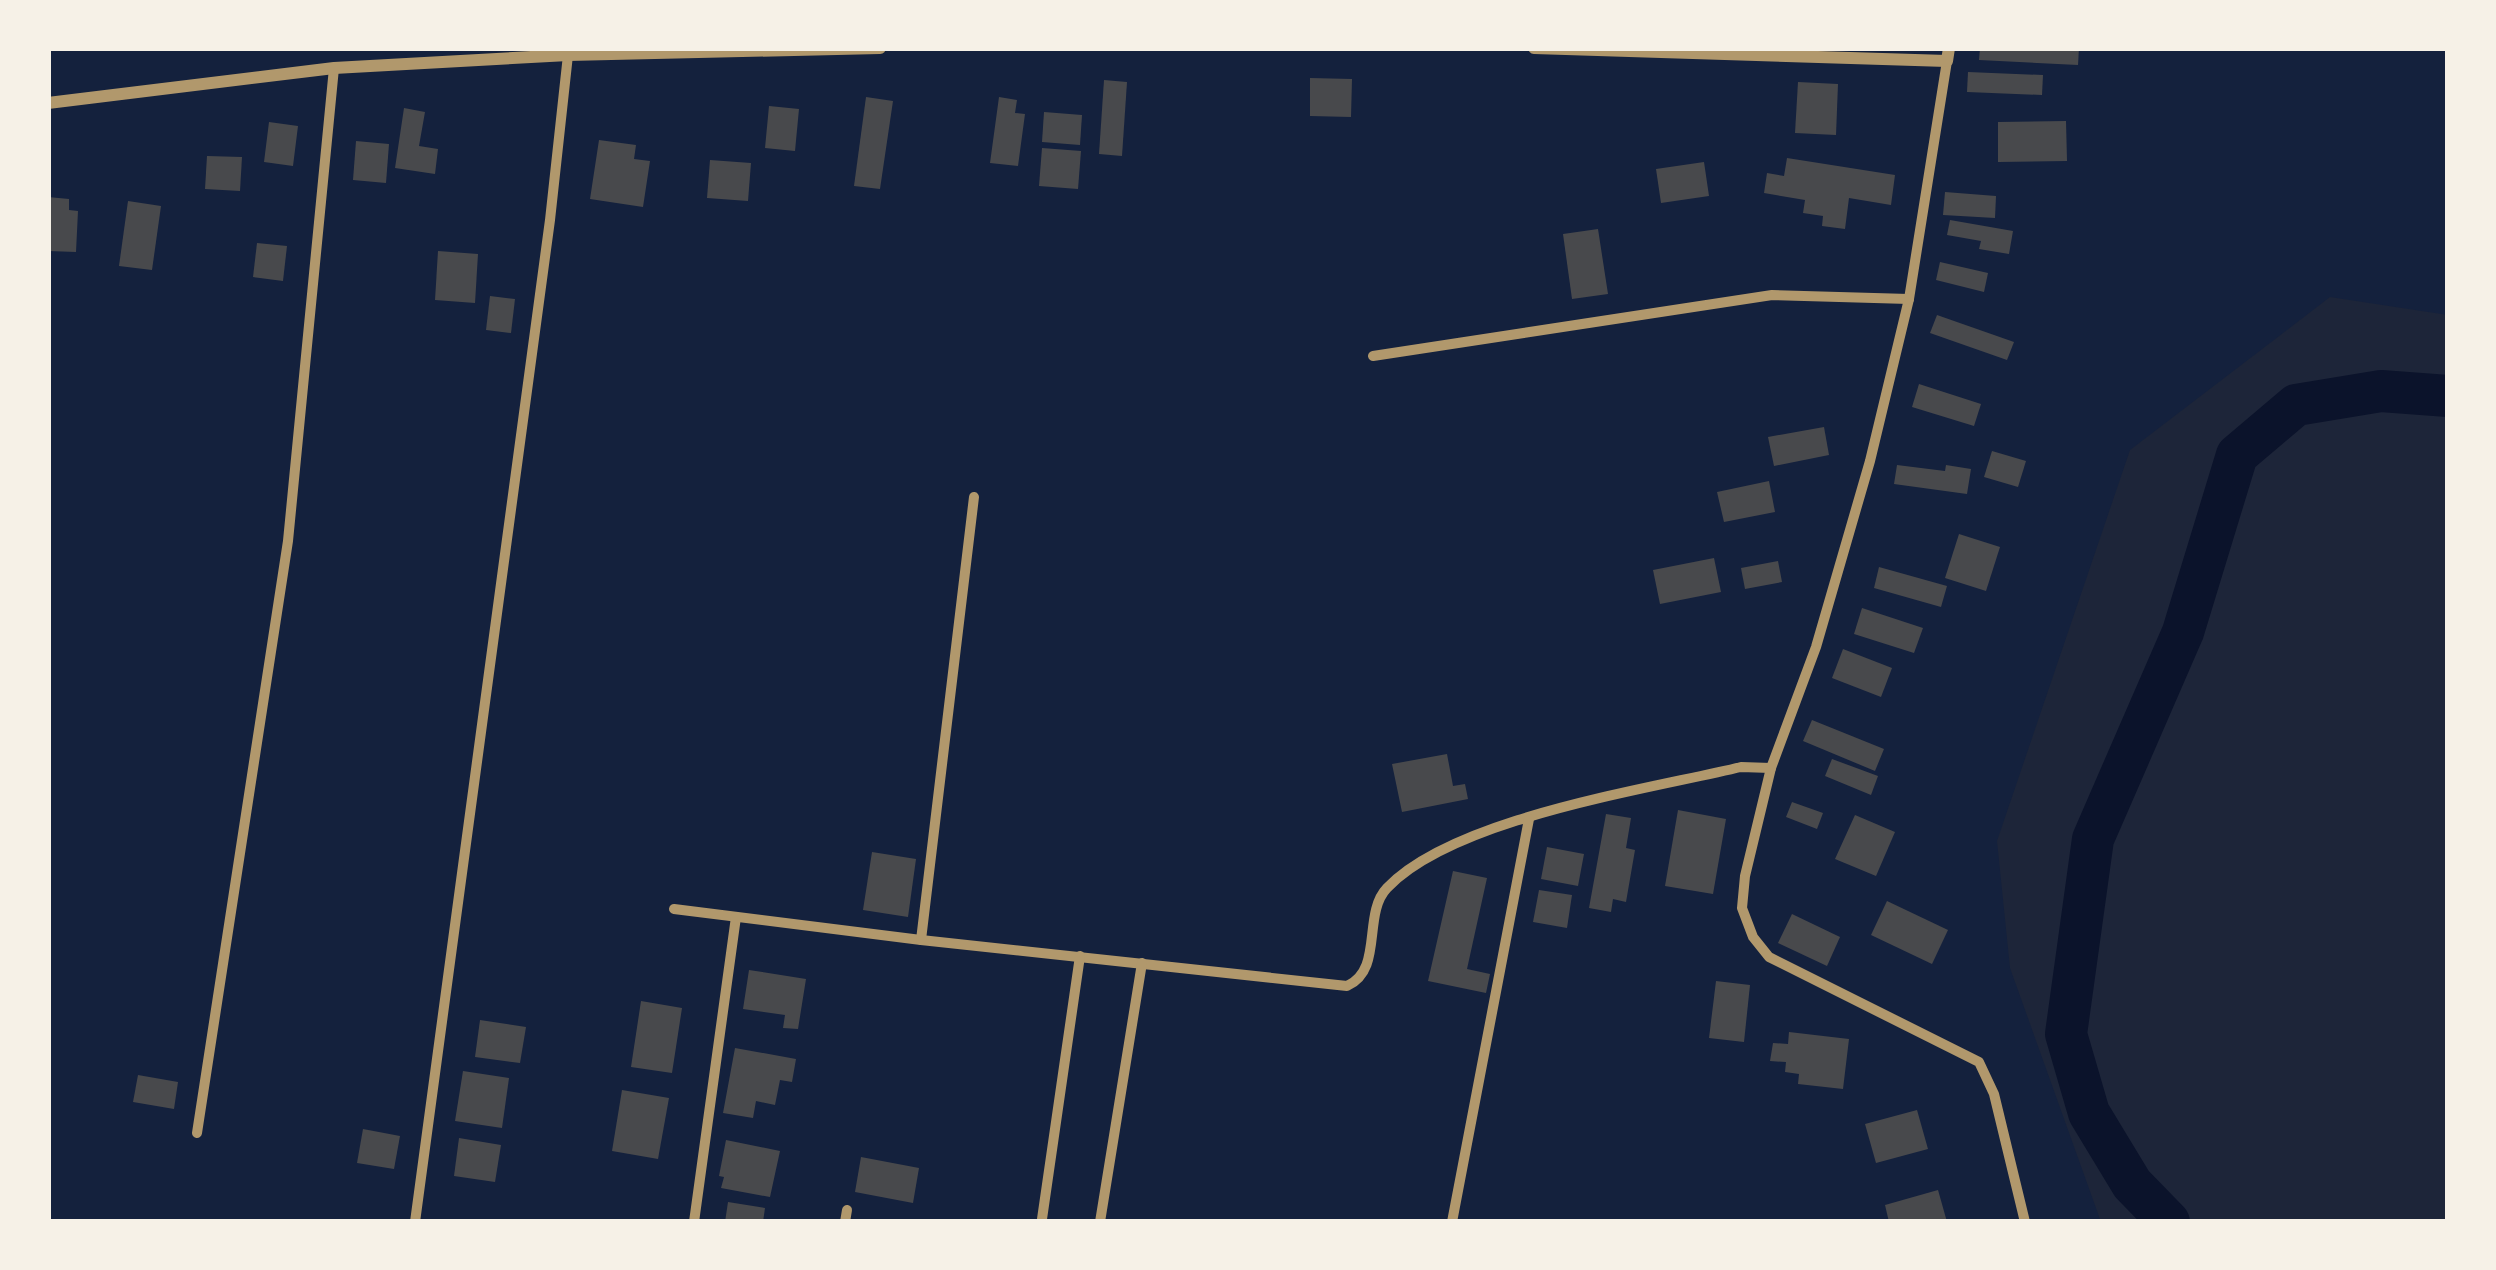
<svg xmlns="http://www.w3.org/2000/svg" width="2496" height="1270" font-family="Montserrat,sans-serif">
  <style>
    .green { fill: #1d2539 }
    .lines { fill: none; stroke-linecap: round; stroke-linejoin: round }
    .river { stroke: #0b132b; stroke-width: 42 }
    .building { fill: #48494c }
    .minor { stroke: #b1986c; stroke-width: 10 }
    .tertiary { stroke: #b1986c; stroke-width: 12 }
  </style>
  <rect width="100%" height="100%" fill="#14213d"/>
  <path class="green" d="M2330,297L2448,315V1222H2101L2010,968L1997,841L2130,450Z"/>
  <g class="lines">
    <path class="river" d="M2169,1222L2132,1184L2089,1113L2066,1034L2093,839L2183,632L2237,455L2296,405L2381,391L2448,396"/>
  </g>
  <g class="building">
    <path d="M1980,48H2079L2078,65L1979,60Z"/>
    <path d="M1968,72L2043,75L2042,95L1967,92Z"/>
    <path d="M1310,78L1352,79L1351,117L1310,116Z"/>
    <path d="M1104,80L1127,82L1122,156L1099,154Z"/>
    <path d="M1798,82L1838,84L1836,135L1795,133Z"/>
    <path d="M866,97L893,101L880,189L854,186Z"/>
    <path d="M999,97L1017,100L1015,113L1025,114L1018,166L990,163Z"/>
    <path d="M769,106L799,109L795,151L765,148Z"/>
    <path d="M404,108L425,112L419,146L438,149L435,174L395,168Z"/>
    <path d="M1044,112L1082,115L1080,145L1042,142Z"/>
    <path d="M2066,121L2067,161L1998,162V122Z"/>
    <path d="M269,122L298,126L293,166L264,162Z"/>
    <path d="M599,140L636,145L634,159L650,161L643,207L590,199Z"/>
    <path d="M356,141L389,144L386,183L353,180Z"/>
    <path d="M1042,148L1081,151L1078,189L1039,186Z"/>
    <path d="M207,156L242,157L240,191L205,189Z"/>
    <path d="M1787,158L1895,175L1891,205L1849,198L1845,229L1822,226L1823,216L1803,213L1805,200L1764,193L1767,173L1784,176Z"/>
    <path d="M710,160L751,163L748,201L707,198Z"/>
    <path d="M1704,162L1709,196L1661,203L1656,169Z"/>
    <path d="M1945,192L1996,196L1995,218L1943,215Z"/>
    <path d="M48,197L69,199V210L78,211L76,252L48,251Z"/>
    <path d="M128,201L161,206L152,270L119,266Z"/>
    <path d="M1950,220L2013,231L2009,254L1979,249L1981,241L1947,235Z"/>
    <path d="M1598,229L1608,294L1572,299L1563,234Z"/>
    <path d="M257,243L287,246L283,281L253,277Z"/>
    <path d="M438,251L478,254L475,303L435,300Z"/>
    <path d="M1940,262L1988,273L1984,292L1936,280Z"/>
    <path d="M490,296L515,299L511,333L486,330Z"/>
    <path d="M1937,315L2014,342L2007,360L1930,333Z"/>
    <path d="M1919,384L1981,404L1974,426L1912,407Z"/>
    <path d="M1824,427L1829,455L1774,466L1768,437Z"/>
    <path d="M1992,451L2026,461L2018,487L1984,477Z"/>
    <path d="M1897,465L1945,471L1946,465L1971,469L1967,494L1894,484Z"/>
    <path d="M1769,481L1775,512L1724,522L1717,492Z"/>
    <path d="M1959,534L2000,547L1986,591L1945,578Z"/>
    <path d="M1714,558L1721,592L1660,604L1653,570Z"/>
    <path d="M1778,561L1782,582L1745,589L1741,568Z"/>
    <path d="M1879,567L1947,586L1941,607L1874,588Z"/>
    <path d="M1862,608L1923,628L1914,653L1854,634Z"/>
    <path d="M1843,649L1892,668L1881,697L1832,678Z"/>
    <path d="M1812,720L1884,749L1875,771L1803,741Z"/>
    <path d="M1447,754L1453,786L1465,784L1468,799L1402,812L1392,764Z"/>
    <path d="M1832,759L1878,776L1871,795L1825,776Z"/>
    <path d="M1792,802L1823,813L1817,829L1786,817Z"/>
    <path d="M1678,810L1726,819L1713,894L1665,886Z"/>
    <path d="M1606,814L1631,818L1626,848L1635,850L1626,902L1613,899L1611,912L1589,908Z"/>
    <path d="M1855,815L1895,832L1876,876L1835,859Z"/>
    <path d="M1547,847L1584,854L1578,886L1541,879Z"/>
    <path d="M872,852L916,859L908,917L863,910Z"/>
    <path d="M1453,871L1487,878L1467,969L1490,974L1486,993L1428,981Z"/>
    <path d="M1539,890L1572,895L1567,928L1533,922Z"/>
    <path d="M1887,901L1948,930L1932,964L1871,935Z"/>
    <path d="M1792,914L1840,937L1827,966L1778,943Z"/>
    <path d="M749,970L806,979L798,1029L783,1028L785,1015L743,1009Z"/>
    <path d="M1716,981L1750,985L1744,1042L1709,1038Z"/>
    <path d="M641,1001L682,1008L672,1073L631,1067Z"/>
    <path d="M480,1020L526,1027L520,1063L475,1057Z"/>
    <path d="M1789,1032L1849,1039L1843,1089L1798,1084L1799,1074L1785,1072L1786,1062L1770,1061L1773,1043L1788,1044Z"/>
    <path d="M735,1048L796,1059L792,1082L780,1080L775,1105L756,1101L753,1118L723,1113Z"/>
    <path d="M463,1071L509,1078L502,1128L455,1121Z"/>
    <path d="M138,1075L178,1082L174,1109L133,1102Z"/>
    <path d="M622,1090L669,1098L658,1159L612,1151Z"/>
    <path d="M1917,1110L1928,1149L1876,1163L1865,1124Z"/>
    <path d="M363,1129L400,1136L394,1169L357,1163Z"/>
    <path d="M459,1138L501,1145L495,1182L454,1176Z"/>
    <path d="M726,1140L780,1151L770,1197L721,1188L724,1177L719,1176Z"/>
    <path d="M861,1157L919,1168L913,1203L855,1192Z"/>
    <path d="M1938,1190L1947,1222H1889L1885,1205Z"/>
    <path d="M728,1202L765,1208L763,1222H725Z"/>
  </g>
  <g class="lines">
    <g class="minor">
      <path d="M1947,61L1909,299L1870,461L1816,647L1771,768L1745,876L1742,908L1753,937L1769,957L1979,1062L1994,1094L2025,1222"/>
      <path d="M1373,356L1772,295L1909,299"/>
      <path d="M674,909L921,940L1347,986C1384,970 1362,914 1387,888C1454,818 1645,790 1741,767L1771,768"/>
      <path d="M921,940L974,497"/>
      <path d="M197,1133L288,541L334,68"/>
      <path d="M1042,1219L1080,956"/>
      <path d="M415,1222L550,220L568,55"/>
      <path d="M694,1222L736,917"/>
      <path d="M845,1222L847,1210"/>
      <path d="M1100,1222L1142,963"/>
      <path d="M1452,1222L1529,819"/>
    </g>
    <g class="tertiary">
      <path d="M1534,48L1947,61L1949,48"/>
      <path d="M48,103L334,68L568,55L880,48"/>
    </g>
  </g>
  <rect width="2496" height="1270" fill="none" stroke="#f6f1e7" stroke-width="102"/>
</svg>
